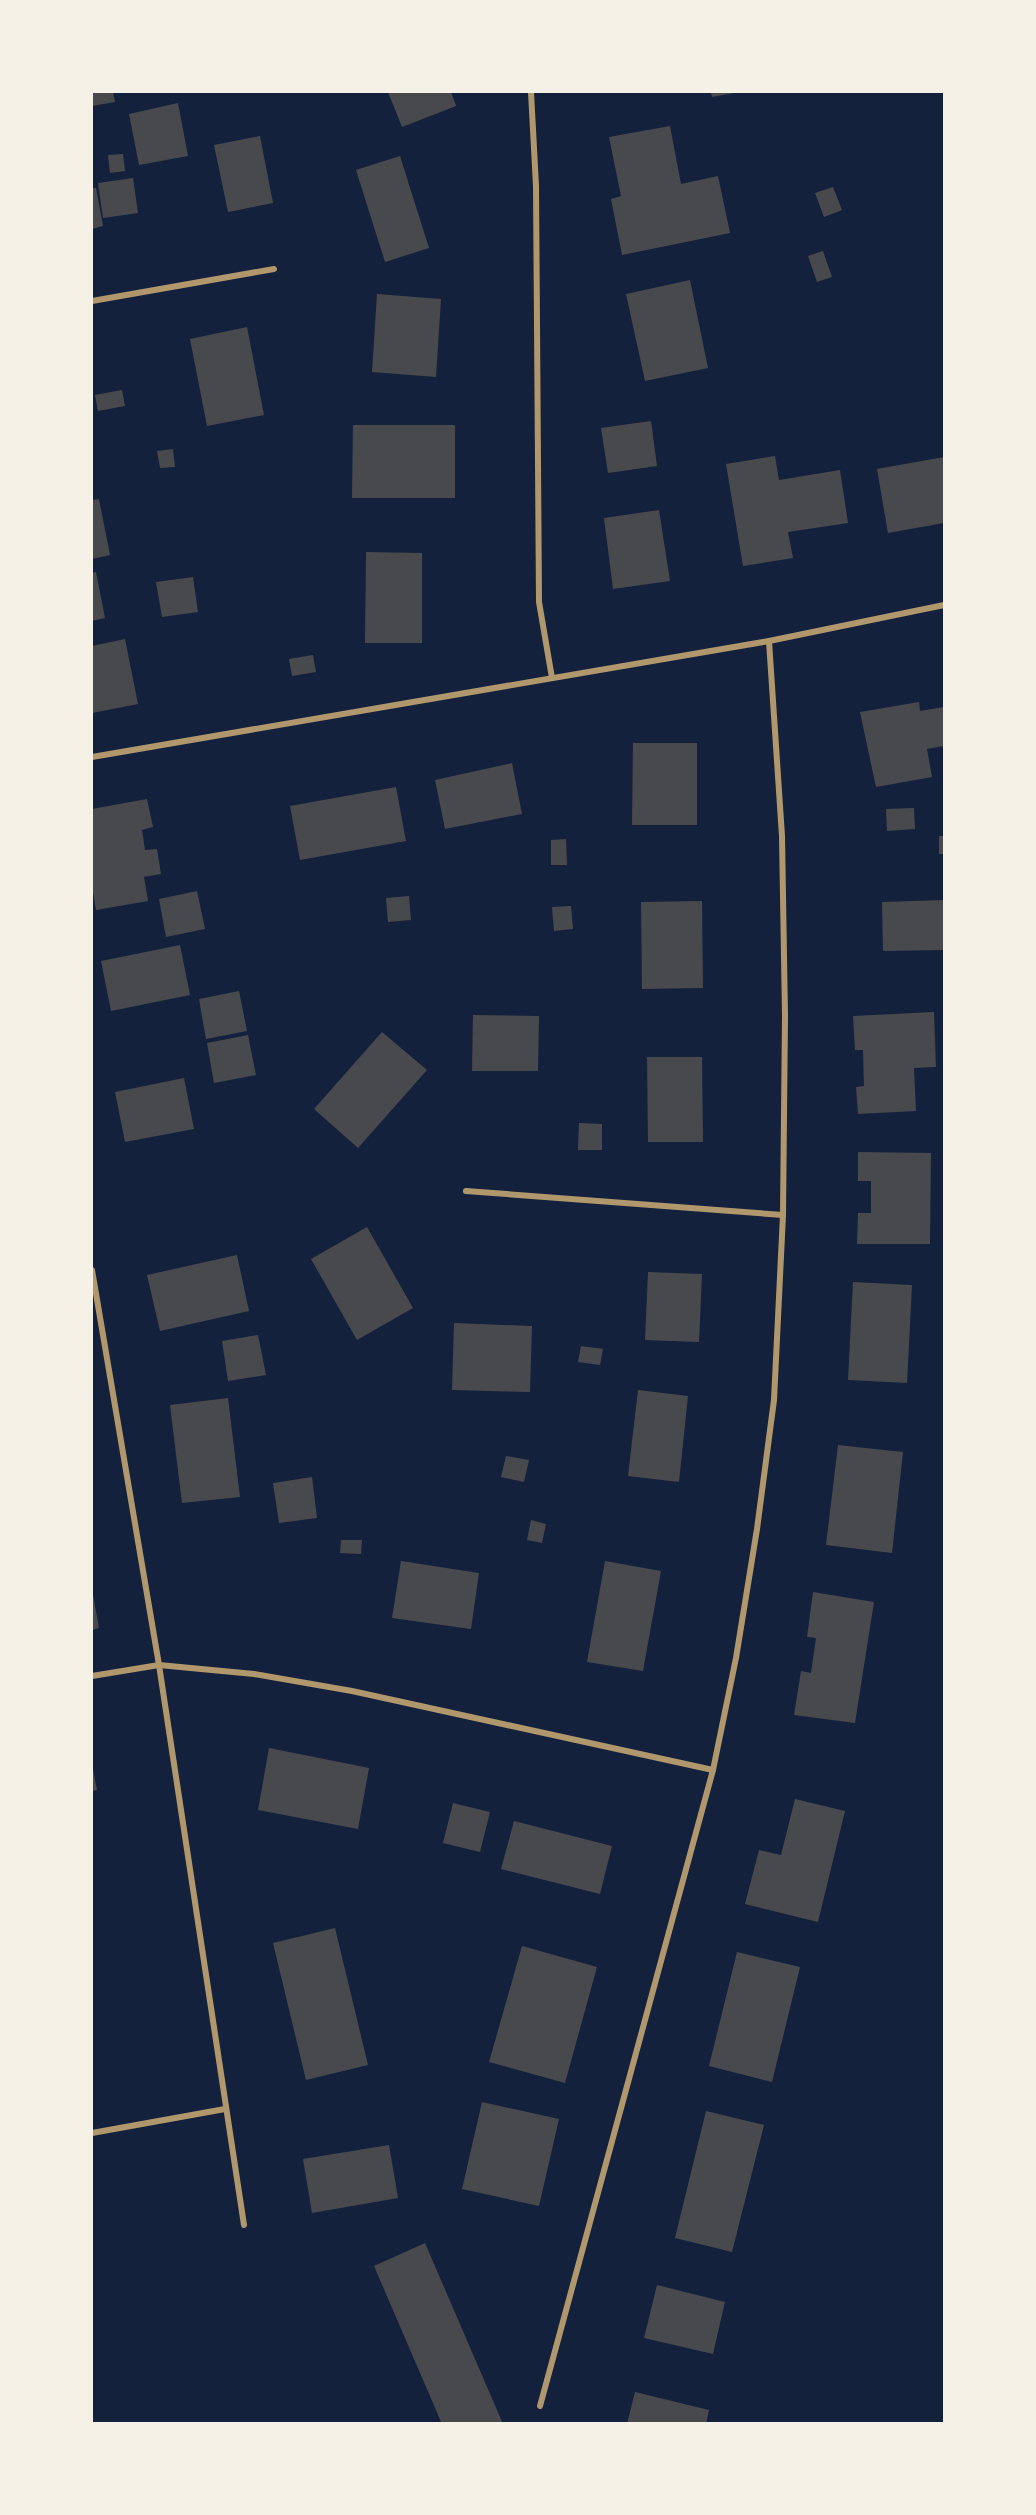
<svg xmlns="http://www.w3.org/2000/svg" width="1036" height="2515" font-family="'DM Sans',sans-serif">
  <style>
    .building { fill: #48494c }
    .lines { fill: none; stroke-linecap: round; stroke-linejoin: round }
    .minor { stroke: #b1986c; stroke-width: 6 }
  </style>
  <rect width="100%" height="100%" fill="#14213d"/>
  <g class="building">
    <path d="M92,92H113L115,102L92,106Z"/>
    <path d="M388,92H451L456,106L402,127Z"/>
    <path d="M711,92H734V93L712,97Z"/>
    <path d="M178,103L188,156L139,165L129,114Z"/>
    <path d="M670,126L681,184L718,176L730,233L622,255L611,199L621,196L609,137Z"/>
    <path d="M260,136L273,203L228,212L214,145Z"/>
    <path d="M123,154L125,171L110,173L108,155Z"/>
    <path d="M400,156L429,248L385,262L356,170Z"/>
    <path d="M133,178L138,213L103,218L98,183Z"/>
    <path d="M833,187L842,210L824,217L815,193Z"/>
    <path d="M92,188H96L103,226L92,229Z"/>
    <path d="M823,251L832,277L817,282L808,256Z"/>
    <path d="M690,280L708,368L645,381L626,294Z"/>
    <path d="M377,294L441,299L436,377L372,372Z"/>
    <path d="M247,327L264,415L207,426L190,339Z"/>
    <path d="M122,390L125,406L98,411L95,395Z"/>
    <path d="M651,421L657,466L608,473L601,428Z"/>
    <path d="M353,425H455V498H352Z"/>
    <path d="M173,449L175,467L160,468L157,451Z"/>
    <path d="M775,456L779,480L840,470L848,523L788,532L793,558L743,566L726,464Z"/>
    <path d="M944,457V523L888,533L877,469Z"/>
    <path d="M99,499L110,555L92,559V500Z"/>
    <path d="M659,510L670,581L613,589L604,518Z"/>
    <path d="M366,552L422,553V643H365Z"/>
    <path d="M96,572L105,618L92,621V573Z"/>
    <path d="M193,577L198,612L162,617L156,582Z"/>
    <path d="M125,639L138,704L92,713V646Z"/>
    <path d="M313,655L316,672L292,676L289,659Z"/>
    <path d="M919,702L920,711L944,707V746L927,749L932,777L876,787L860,712Z"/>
    <path d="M633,743H697V825H632Z"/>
    <path d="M512,763L522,814L445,829L435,780Z"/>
    <path d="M396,787L406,841L300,860L290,806Z"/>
    <path d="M147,799L153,827L142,830L145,850L157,849L161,874L144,877L148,901L96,910L92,886V809Z"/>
    <path d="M914,808L915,829L887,831L886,809Z"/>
    <rect x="939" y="836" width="5" height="18"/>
    <path d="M566,839L567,865H551V840Z"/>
    <path d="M197,891L205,929L166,937L159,899Z"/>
    <path d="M409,896L411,920L388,922L386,898Z"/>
    <path d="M944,900V950L883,951L882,902Z"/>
    <path d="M702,901L703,988L642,989L641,902Z"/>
    <path d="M571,906L573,929L554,931L552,907Z"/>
    <path d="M180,945L190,995L111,1011L101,961Z"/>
    <path d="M239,991L247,1031L206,1039L199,999Z"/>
    <path d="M934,1012L936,1067L914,1068L916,1111L858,1114L856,1087L864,1086L863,1050H855L853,1016Z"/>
    <path d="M473,1015L539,1016L538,1071H472Z"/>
    <path d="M382,1032L427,1070L358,1148L314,1109Z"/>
    <path d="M248,1035L256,1075L214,1083L207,1043Z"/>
    <path d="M647,1057H702L703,1142H648Z"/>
    <path d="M184,1078L194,1129L125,1142L115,1092Z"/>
    <path d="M579,1123L602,1124V1150H578Z"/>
    <path d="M858,1152L931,1153L930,1244H857L858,1213H871V1181H858Z"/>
    <path d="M367,1227L413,1308L357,1340L311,1259Z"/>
    <path d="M237,1255L249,1311L160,1331L147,1275Z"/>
    <path d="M648,1272L702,1274L699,1342L645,1340Z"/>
    <path d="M853,1282L912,1285L907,1383L848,1380Z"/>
    <path d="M454,1323L532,1326L530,1392L452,1390Z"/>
    <path d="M258,1335L266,1375L228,1381L222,1341Z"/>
    <path d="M581,1346L603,1349L600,1365L578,1362Z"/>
    <path d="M638,1390L688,1396L679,1482L628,1476Z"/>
    <path d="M228,1398L240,1497L182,1503L170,1405Z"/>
    <path d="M838,1445L903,1452L892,1553L826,1545Z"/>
    <path d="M506,1456L529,1460L524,1482L501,1477Z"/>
    <path d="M312,1477L317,1518L279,1523L273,1483Z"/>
    <path d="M531,1520L546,1524L542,1543L527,1540Z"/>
    <path d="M341,1540H362L361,1554L340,1553Z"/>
    <path d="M401,1561L479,1573L471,1629L392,1618Z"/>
    <path d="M605,1561L661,1571L643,1671L587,1662Z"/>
    <path d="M92,1589L99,1628L92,1630Z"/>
    <path d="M813,1592L874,1602L855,1723L794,1715L801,1671L811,1673L816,1638L807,1637Z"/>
    <path d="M269,1748L369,1768L358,1829L258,1810Z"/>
    <path d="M92,1764L97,1790L92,1791Z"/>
    <path d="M795,1799L845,1811L818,1922L745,1904L759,1850L781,1855Z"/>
    <path d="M453,1803L490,1812L480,1852L443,1843Z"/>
    <path d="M514,1821L612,1846L600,1894L501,1869Z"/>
    <path d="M335,1928L368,2065L306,2080L273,1943Z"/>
    <path d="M522,1946L597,1967L565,2083L489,2062Z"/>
    <path d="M737,1952L800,1967L772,2082L709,2066Z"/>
    <path d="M482,2102L559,2119L539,2206L462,2189Z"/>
    <path d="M706,2111L764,2125L732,2252L675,2238Z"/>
    <path d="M389,2145L398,2198L312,2213L303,2159Z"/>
    <path d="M425,2243L503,2424H442L374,2266Z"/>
    <path d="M657,2285L725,2302L713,2354L644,2338Z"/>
    <path d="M635,2392L709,2410L706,2424H627Z"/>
  </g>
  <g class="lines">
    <g class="minor">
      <path d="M531,92L536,186L539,602L552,678"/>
      <path d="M92,301L274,269"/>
      <path d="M92,757L769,641L944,605"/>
      <path d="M466,1191L783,1215"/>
      <path d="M92,1270L159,1665L244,2225"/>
      <path d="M92,1676L159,1665L254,1674L352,1691L713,1770"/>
      <path d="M92,2133L225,2109"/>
      <path d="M540,2406L713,1770L736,1658L757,1529L774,1400L783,1215L785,1016L782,836L769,641"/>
    </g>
  </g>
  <rect width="1036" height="2515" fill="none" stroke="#f6f1e7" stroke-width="186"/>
</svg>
